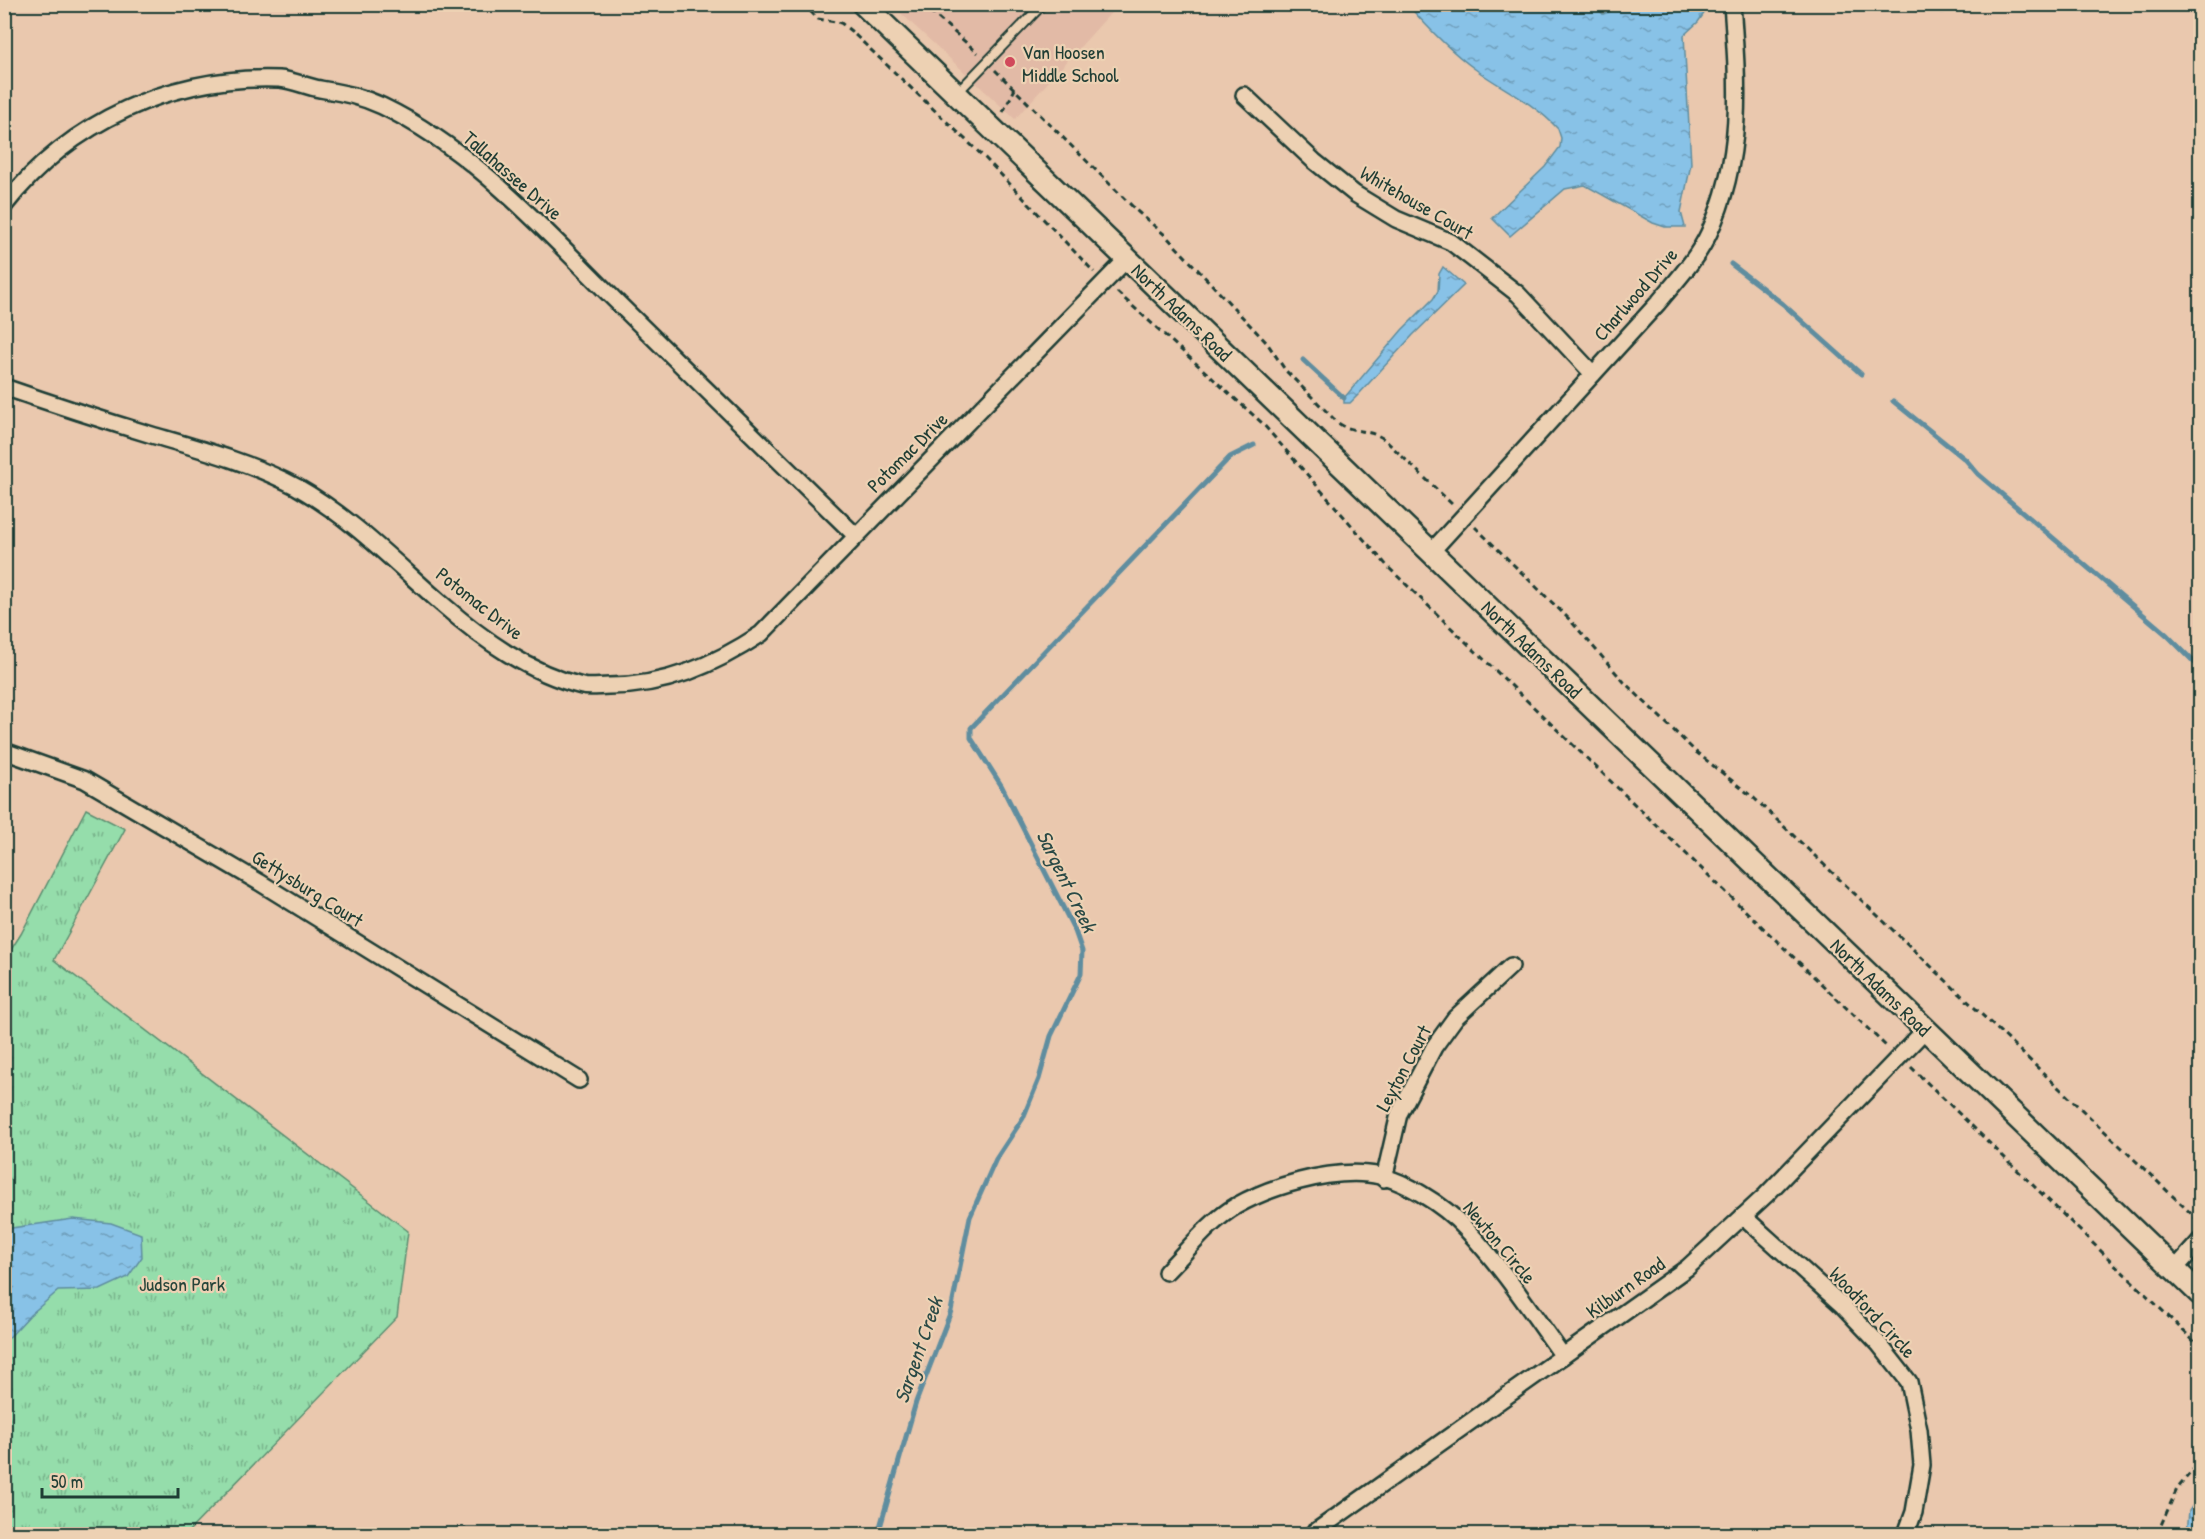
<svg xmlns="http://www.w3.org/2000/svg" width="2205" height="1539" font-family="'Patrick Hand',sans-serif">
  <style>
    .built { fill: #e2baa6 }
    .park { fill: url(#park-tufts); stroke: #5a8d70; stroke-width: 1.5 }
    .water { fill: url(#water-ripples); stroke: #5e8d9f; stroke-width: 1.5 }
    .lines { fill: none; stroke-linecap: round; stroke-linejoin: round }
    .stream { stroke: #5e8d9f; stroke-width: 5 }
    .service-casing { stroke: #1f3d34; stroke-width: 12 }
    .minor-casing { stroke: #1f3d34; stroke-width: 20 }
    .secondary-casing { stroke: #1f3d34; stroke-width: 26 }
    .path { stroke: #1f3d34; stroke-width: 3; stroke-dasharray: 6 4.5; stroke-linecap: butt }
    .service { stroke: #edd1b3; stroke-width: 8 }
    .minor { stroke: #edd1b3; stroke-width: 15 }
    .secondary { stroke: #edd1b3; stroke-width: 21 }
    .poi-dot { fill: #d1495b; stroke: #edd1b3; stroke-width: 2 }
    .labels { text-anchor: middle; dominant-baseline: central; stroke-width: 4.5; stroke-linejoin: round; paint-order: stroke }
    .poi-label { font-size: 20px; fill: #1f3d34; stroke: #edd1b3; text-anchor: start }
    .street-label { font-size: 20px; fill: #1f3d34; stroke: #edd1b3 }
    .park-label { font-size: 20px; fill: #25453a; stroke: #edd1b3 }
    .water-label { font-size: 21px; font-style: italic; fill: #2a4a46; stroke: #edd1b3 }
  </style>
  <defs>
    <pattern id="park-tufts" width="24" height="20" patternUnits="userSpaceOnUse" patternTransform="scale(1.5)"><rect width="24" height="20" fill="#95ddab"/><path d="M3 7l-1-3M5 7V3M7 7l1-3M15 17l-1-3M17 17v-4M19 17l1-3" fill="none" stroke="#79b48c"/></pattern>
    <pattern id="water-ripples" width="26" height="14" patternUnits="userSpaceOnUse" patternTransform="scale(1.5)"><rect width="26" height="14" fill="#88c2e7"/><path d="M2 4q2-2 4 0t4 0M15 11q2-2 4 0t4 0" fill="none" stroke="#6f9fbc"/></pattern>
  </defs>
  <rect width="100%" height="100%" fill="#eac8ae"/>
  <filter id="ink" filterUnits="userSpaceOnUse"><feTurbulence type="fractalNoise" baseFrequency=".0167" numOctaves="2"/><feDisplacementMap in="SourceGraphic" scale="12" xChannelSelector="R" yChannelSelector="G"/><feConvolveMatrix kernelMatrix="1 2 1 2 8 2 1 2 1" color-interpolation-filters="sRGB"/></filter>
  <g filter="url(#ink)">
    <path class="built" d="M892,5H1118L1015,119Z"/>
    <path class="park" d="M86,809L125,829L54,960L408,1231L397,1317L186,1534H5V959L21,934Z"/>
    <g class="water">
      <path d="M1408,5H1595L1603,14L1626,5H1710L1698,22L1684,35L1691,164L1681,212L1685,227H1665L1653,223L1585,185L1565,189L1510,236L1492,218L1545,167L1560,147L1561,138L1558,129C1535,103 1502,89 1475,69C1450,51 1428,28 1408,5Z"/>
      <path d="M1921,5H1962C1949,16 1934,14 1921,5Z"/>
      <path d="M1443,267L1464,285L1413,335L1359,394L1350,403H1344V398L1402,330L1433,299L1438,291L1439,274Z"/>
      <path d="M73,1219L111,1223L141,1234L142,1257L128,1277L100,1290L58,1291L30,1315L5,1342V1229Z"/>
      <path d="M2200,1494V1534H2187L2189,1510Z"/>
    </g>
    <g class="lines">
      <g class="stream">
        <path d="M1731,264L1783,304L1861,374"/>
        <path d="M1303,360L1344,398"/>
        <path d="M1893,401L1966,460L1978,474L2167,635L2200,668"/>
        <path d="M878,1534L916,1402L951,1311L970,1217L996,1159L1023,1118L1039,1079L1051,1036L1081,974L1082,951L1075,931L1001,785L971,738V728L1230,457L1254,445"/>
      </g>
      <g class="service-casing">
        <path id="service" d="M957,93L1043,4"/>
      </g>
      <g class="minor-casing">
        <g id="minor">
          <path d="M1244,95L1314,161L1355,194L1396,219L1451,242L1518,294L1593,374"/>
          <path d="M4,206C70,121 172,75 279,79C293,80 307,87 320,89C343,93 361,96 382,106C474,150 543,229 614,299C694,378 774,456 855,535"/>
          <path d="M4,387C53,404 102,420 152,435C200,449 252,463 297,487C352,518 394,562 442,604C482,639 529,673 582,686C590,688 600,686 609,686C666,686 714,665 761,634L1127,259"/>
          <path d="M1431,552L1658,303C1676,281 1697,259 1709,233C1744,157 1738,85 1732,4"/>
          <path d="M4,751L85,780L259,882L579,1080"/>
          <path d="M1384,1179L1399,1114L1434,1047L1455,1018L1511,966"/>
          <path d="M1743,1216L1843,1306L1879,1344L1909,1382L1919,1430L1922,1465L1914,1512L1906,1534"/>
          <path d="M2175,1269L2200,1241"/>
          <path d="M1166,1272C1188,1250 1210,1221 1236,1206C1271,1186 1327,1170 1368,1174C1401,1177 1444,1205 1466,1229C1502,1267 1532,1313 1563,1356"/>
          <path d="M1312,1534L1687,1268L1766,1195L1925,1030"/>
        </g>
      </g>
      <g class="secondary-casing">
        <path id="secondary" d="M863,4L2200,1294"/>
      </g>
      <g class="path">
        <path d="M803,4L818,19L841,23L851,31L986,159L1094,272"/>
        <path d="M922,4L978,53"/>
        <path d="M995,70L1138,212L1165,235L1267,343L1286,371L1338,423C1352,433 1370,429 1384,439L1453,505"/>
        <path d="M1003,112L1015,89"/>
        <path d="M1117,292L1262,423L1389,568L1887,1047"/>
        <path d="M1475,527L1570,620L1624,682L1696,752L1755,799L2200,1222"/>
        <path d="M1911,1067L2200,1347"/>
        <path d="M2157,1534L2177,1489L2200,1461"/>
      </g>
      <use href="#service" class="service"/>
      <use href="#minor" class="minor"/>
      <use href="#secondary" class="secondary"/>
    </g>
  </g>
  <circle class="poi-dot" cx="1010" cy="62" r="6"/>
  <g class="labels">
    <g class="poi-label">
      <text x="1022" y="51">Van Hoosen<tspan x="1022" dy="23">Middle School</tspan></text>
    </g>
    <g class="street-label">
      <text transform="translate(513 175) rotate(41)">Tallahassee Drive</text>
      <text transform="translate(1417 202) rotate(30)">Whitehouse Court</text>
      <text transform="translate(1635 294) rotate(-49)">Charlwood Drive</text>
      <text transform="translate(1182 312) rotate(44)">North Adams Road</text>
      <text transform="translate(907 452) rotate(-45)">Potomac Drive</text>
      <text transform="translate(480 603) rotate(38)">Potomac Drive</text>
      <text transform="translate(1532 649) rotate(44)">North Adams Road</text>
      <text transform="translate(308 888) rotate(32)">Gettysburg Court</text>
      <text transform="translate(1881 987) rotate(44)">North Adams Road</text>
      <text transform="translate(1403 1068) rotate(-62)">Leyton Court</text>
      <text transform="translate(1500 1242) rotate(50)">Newton Circle</text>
      <text transform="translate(1625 1287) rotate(-35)">Kilburn Road</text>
      <text transform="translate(1873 1312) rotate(47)">Woodford Circle</text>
    </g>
    <g class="park-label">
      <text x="182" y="1283">Judson Park</text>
    </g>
    <g class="water-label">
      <text transform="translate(1067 881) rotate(64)">Sargent Creek</text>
      <text transform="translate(918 1350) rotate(-71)">Sargent Creek</text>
    </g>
  </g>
  <rect width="2205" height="1539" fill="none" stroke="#edd1b3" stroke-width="24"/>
  <rect x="12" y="12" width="2181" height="1515" fill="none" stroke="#1f3d34" stroke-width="2" filter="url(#ink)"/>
  <path d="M42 1488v9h136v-9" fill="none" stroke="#1f3d34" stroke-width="3"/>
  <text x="51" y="1488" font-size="18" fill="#1f3d34" stroke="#edd1b3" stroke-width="4.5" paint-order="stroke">50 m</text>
</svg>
